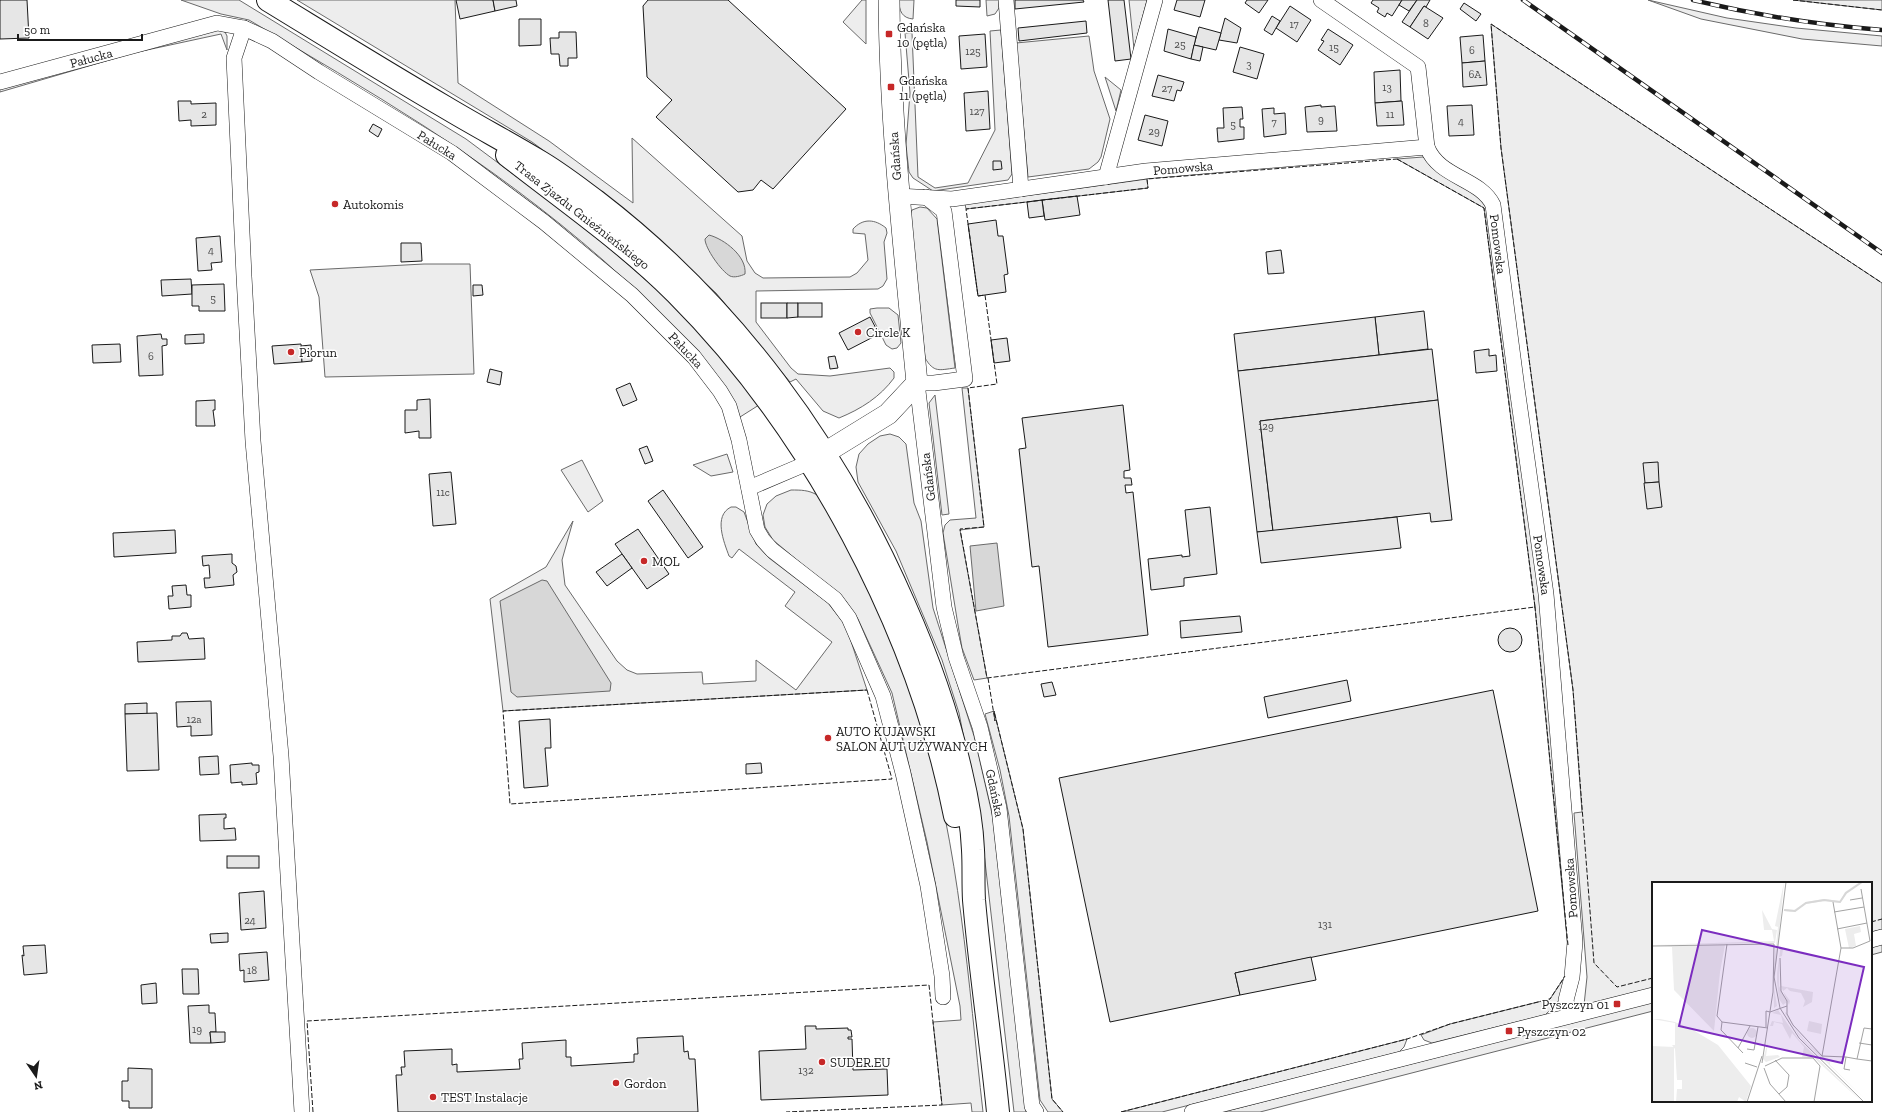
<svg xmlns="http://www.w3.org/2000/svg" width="1882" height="1112" font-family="'Zilla Slab',serif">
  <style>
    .green { fill: #ededed; stroke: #6a6a6a }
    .water { fill: #d7d7d7; stroke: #6a6a6a }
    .building { fill: #e6e6e6; stroke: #1a1a1a }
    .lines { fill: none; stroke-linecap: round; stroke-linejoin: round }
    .street-casing { stroke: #1a1a1a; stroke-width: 16 }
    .secondary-casing { stroke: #1a1a1a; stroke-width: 22 }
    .primary-casing { stroke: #1a1a1a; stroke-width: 24 }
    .street { stroke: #fff; stroke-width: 15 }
    .secondary { stroke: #fff; stroke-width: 21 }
    .primary { stroke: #fff; stroke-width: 22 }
    .rail-casing { stroke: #1a1a1a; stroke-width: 4.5 }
    .rail { stroke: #fff; stroke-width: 3; stroke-dasharray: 9; stroke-linecap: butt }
    .fence { stroke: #1a1a1a; stroke-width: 1; stroke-dasharray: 5 2; stroke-linecap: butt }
    .poi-dot { fill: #c62828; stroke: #fff; stroke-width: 1.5 }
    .labels { text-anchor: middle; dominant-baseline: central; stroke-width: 3; stroke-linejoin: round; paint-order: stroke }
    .number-label { font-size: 11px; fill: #4d4d4d }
    .poi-label { font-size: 13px; fill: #1a1a1a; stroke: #fff; text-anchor: start }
    .street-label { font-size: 13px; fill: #1a1a1a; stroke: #fff }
    .inset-river { fill: none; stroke: #d7d7d7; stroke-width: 2 }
    .inset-road { fill: none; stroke: #a3a3a3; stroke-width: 1 }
    .view { fill: #7b2cbf; fill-opacity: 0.15; stroke: #7b2cbf; stroke-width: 2 }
    .inset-edge { fill: none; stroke: #1a1a1a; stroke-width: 2 }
  </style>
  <rect width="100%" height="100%" fill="#fff"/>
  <g class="green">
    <path d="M181,0H239L466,139L556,206L609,248L654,287L689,322L727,363L759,405L740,417L732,398C690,351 650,301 603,260C547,211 486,166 424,126C367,89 308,55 249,20L221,14Z"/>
    <path d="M297,0H455L458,83L549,141L633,203L632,138L742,236L747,261L755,273L763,278L850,277L857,273L868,260L865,234L853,233V229C863,218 875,219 886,228L887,233L884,242L887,279L883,286L878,289L756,291V322L791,368L798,374L830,376L890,368L894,372V378C880,397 861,409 839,418L823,411L796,379L790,382L716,293L630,214L532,142Z"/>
    <path d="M862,0H866V44L843,22Z"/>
    <path d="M899,0H914L913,19C902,18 899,11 899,0Z"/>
    <path d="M986,0H999V8L995,14L987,16Z"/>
    <path d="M1129,0H1147L1134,49Z"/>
    <path d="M1648,0L1727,18L1796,28L1882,36V46L1802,39L1701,19Z"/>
    <path d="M1793,0H1882V10Z"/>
    <path d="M1491,24L1882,283V930L1871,932V883H1653V988L1584,1005L1587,977L1574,813L1582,812L1573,690L1501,148Z"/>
    <path d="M219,30L225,32L227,36V50L221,34L133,53L0,92V88L201,31Z"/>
    <path d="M1001,30L1012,174L1008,180L933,191L913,178L909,172L906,145L910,93L905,33H912L918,177L935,188L968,183L995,130L990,31Z"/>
    <path d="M1089,36L1094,71L1110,119L1101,157L1098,162L1089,169L1028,177L1016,43Z"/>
    <path d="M1105,77L1121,90L1116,111Z"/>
    <path d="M1423,157L1436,171L1483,198L1489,208L1508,366L1545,627L1574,968C1569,988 1560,1001 1545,1015L1432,1043L1424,1040L1421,1035L1450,1024L1550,999L1570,969L1535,607L1484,208L1397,159Z"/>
    <path d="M1147,179L1148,188L966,209L965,204Z"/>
    <path d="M920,207L927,208L937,219L955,368C939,370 934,373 925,358L910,215L912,210Z"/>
    <path d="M424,264H470L474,374L325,377L319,297L310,270Z"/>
    <path d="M877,308H889L898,315L901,343L897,348L892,349L886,345L870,313V309Z"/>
    <path d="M962,388H968L984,527L960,530L987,678L974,680L962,648L958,625L943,533L945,525L950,520L976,518Z"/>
    <path d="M935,395L949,514L942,515L929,403Z"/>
    <path d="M890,434L899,437L906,444L914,503L921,521L933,608L974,736L993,818L1026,1112H1014L981,827L959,713L942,660L896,551L858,482L856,467L859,454L868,444L880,436Z"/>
    <path d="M727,454L733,472L711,476L693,465Z"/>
    <path d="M582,460L603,501L588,512L561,470Z"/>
    <path d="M791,490C801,490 809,490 817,495C834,508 856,560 865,580C885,627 907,673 921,722C960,848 968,981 983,1112H972L971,1103L942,1105L933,1022L961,1020L960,1006L927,842L892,693L858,619L845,600L773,540L765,527L763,515L767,504L776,496Z"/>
    <path d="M731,507H736L744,512L756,544L769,558L828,603L846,626L867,690L503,711L490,599L546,567L573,521L562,560L565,585L617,661L627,670L637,674L702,672L703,684L756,681V660L796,690L832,642L785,606L795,592L739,549L732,558L729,556C724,542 713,516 731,507Z"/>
    <path d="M994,711L1023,829L1052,1099L1063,1112H1048L1040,1100L1009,816L1000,770L985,714Z"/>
    <path d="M1882,944V952L1871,955V947Z"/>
    <path d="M1653,1002V1011L1260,1112H1223Z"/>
    <path d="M1407,1039L1404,1047L1399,1052L1162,1112H1121Z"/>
  </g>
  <g class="water">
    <path d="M709,235C724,239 747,256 745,274C741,276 734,278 730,276C721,271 705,248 705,239Z"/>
    <path d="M997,543L1004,606L976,611L970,546Z"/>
    <path d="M542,580L547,581L611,683L610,691L517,697L511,692L500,601Z"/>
  </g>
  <g class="building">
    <path d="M0,0H27L29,38L0,39Z"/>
    <path d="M456,0H493L495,11L460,19Z"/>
    <path d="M493,0H516L517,6L495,11Z"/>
    <path d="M648,0H728L846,109L773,189L761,180L753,190L738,192L656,117L672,100L647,77L643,6Z"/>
    <path d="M956,0H980V7L956,6Z"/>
    <path d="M1015,0H1083L1084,2L1015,9Z"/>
    <path d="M1108,0H1124L1131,59L1115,61Z"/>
    <path d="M1177,0H1205L1200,17L1174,10Z"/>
    <path d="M1247,0H1268L1259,13L1245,3Z"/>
    <path d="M1373,0H1402L1392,16L1387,13L1385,17L1377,12L1379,8L1371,3Z"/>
    <path d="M1402,0H1417L1409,11L1399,5Z"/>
    <path d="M1417,0H1430L1426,7L1424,6L1410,27L1402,22Z"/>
    <path d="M1464,3L1481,14L1476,21L1460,9Z"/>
    <path d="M1290,6L1311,20L1297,42L1276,28Z"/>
    <path d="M1424,6L1443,18L1428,39L1410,27Z"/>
    <path d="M1272,16L1280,21L1272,35L1264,30Z"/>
    <path d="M1225,18L1241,28L1237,43L1219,40Z"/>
    <path d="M519,19H541V45L519,46Z"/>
    <path d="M1086,21L1087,33L1019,41L1018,28Z"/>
    <path d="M1199,27L1221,33L1216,50L1194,45Z"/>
    <path d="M1168,29L1196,37L1191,59L1164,51Z"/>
    <path d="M1328,29L1353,45L1340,65L1318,50L1324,41L1321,40Z"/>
    <path d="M559,32H576L577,58H568V66H560L559,54H551L550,38H559Z"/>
    <path d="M985,34L987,67L961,69L959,36Z"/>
    <path d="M1483,35L1485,61L1462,63L1460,37Z"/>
    <path d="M1194,45L1203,47L1200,61L1191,59Z"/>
    <path d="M1240,47L1264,54L1257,79L1233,72Z"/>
    <path d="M1485,61L1487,85L1463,87L1462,63Z"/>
    <path d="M1400,70L1401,101L1375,103L1374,72Z"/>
    <path d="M1158,75L1184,82L1181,91L1177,90L1174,101L1152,96Z"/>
    <path d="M988,91L990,129L966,131L964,93Z"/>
    <path d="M178,101H191V104L216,103V125L191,126V120L179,121Z"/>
    <path d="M1402,101L1404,125L1377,126L1375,103Z"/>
    <path d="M1321,105V107L1335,106L1337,131L1307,132L1305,107Z"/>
    <path d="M1472,105L1474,135L1449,136L1447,106Z"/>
    <path d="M1242,107L1243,119H1240V127H1244V139L1218,142L1217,128H1224L1223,108Z"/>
    <path d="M1274,108V114L1285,113L1286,134L1264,137L1262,109Z"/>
    <path d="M1145,115L1168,121L1162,146L1138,140Z"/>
    <path d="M373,124L382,129L378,137L369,131Z"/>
    <path d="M993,161H1001L1002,169L993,170Z"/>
    <path d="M1077,196L1080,215L1045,220L1042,200Z"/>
    <path d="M1042,200L1044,216L1029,218L1027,202Z"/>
    <path d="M996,220L998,236H1003L1008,274L1004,275L1006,292L978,296L968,224Z"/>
    <path d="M220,236L222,262L211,263L212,270L198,271L196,238Z"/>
    <path d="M401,243H421L422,261L401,262Z"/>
    <path d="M1281,250L1284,273L1268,274L1266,252Z"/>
    <path d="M191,279L192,294L162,296L161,280Z"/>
    <path d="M224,284L225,311H199V306H192V285Z"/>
    <path d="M473,285H482L483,295L473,296Z"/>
    <rect x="761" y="303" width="26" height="15"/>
    <path d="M787,303H798V317L787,318Z"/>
    <rect x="798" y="303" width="24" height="14"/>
    <path d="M1424,311L1428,349L1379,355L1375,317Z"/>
    <path d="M870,317L879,334L848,350L839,333Z"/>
    <path d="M1375,317L1379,355L1238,371L1234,334Z"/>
    <path d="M161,334L162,339H167V345L162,346L163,375L139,376L137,336Z"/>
    <path d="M204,334V343L185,344V335Z"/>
    <path d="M1007,338L1010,361L994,363L991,340Z"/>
    <path d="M120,344L121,362L93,363L92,345Z"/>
    <path d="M301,344L302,362L274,364L272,346Z"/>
    <path d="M311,345L312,361L302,362L301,346Z"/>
    <path d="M1432,349L1438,400L1260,421L1273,531L1257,532L1238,371Z"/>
    <path d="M1489,349V356L1496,355L1497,371L1476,373L1474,351Z"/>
    <path d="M835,356L838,368L830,369L828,357Z"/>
    <path d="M490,369L502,372L500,385L487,382Z"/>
    <path d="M630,383L637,400L623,406L616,389Z"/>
    <path d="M430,399L431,438H419V431L405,433V410H417V400Z"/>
    <path d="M215,400V410H213L215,426H196V401Z"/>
    <path d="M1438,400L1452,520L1431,522L1430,513L1273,531L1260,421Z"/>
    <path d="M1123,405L1130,470L1124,471V478H1131L1132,485H1125L1126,493L1133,492L1148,635L1048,647L1039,566L1032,567L1019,449L1026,448L1022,418Z"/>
    <path d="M647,446L653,461L645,464L639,449Z"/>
    <path d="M1658,462L1659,482L1645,483L1643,463Z"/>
    <path d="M451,472L456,524L433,526L429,474Z"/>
    <path d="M1659,482L1662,507L1647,509L1644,483Z"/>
    <path d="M663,490L703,547L688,558L648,501Z"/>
    <path d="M1210,507L1217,574L1184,578V586L1151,590L1148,559L1182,555V557L1190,556L1185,510Z"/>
    <path d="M1397,517L1401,548L1261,563L1257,532Z"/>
    <path d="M638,529L669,574L647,589L615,544Z"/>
    <path d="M175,530L176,553L114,557L113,533Z"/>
    <path d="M232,554V563L236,566L237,572L233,575L234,585L205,588L204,578H210L209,565L203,566L202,556Z"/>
    <path d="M622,554L632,568L607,586L596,572Z"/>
    <path d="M186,585L187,595H191V607L169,609L168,596H173L172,586Z"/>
    <path d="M1240,616L1242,632L1181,638L1180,621Z"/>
    <circle cx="1510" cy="640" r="12"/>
    <path d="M182,633H187L189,639L204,638L205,659L138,662L137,642L172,640V636H180Z"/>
    <path d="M1347,680L1351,701L1268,718L1264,697Z"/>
    <path d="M1052,682L1056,695L1044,697L1041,684Z"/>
    <path d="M1493,690L1538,911L1235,973L1240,995L1110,1022L1059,778Z"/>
    <path d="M211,701L212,735L191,736V726L177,727L176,702Z"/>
    <path d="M147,703V714H125V704Z"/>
    <path d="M157,713L159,770L127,771L125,714Z"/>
    <path d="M550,719L551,748H545L548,786L524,788L519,721Z"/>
    <path d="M218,756L219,774L200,775L199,757Z"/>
    <path d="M252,763V765H259V772L256,773L257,784L242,785V782L231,783L230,765Z"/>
    <path d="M761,763L762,773L746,774V764Z"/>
    <path d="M226,814V818H224V829L235,828L236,840L200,841L199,815Z"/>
    <rect x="227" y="856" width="32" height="12"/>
    <path d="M264,891L266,928L241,930L239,893Z"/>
    <path d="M228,933V942L211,943L210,934Z"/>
    <path d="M45,945L47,973L24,975L22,955L24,956L23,946Z"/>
    <path d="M267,952L269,980L244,982V970L240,971L239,954Z"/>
    <path d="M1311,957L1316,980L1240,995L1235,973Z"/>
    <path d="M182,969H198L199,994H183Z"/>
    <path d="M156,983L157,1003L142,1004L141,985Z"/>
    <path d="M209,1005V1013H215L216,1032H210L211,1043H190L188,1006Z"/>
    <path d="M805,1026H816V1029L848,1028V1030H851L852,1037H848V1039H852L853,1070L887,1069L888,1095L761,1100L759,1051L806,1049Z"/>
    <path d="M210,1032H225V1042L211,1043Z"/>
    <path d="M683,1036L684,1052L688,1051L689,1059H695L698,1112H398L396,1075H402L401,1067H405L404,1051L452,1049V1065L457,1064V1072L520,1069L519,1059H523L522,1043L566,1040V1057H571V1066L634,1062V1054H638L637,1038Z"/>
    <path d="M128,1068L152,1069V1108H129V1101H122V1081H128Z"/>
  </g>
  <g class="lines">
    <g class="street-casing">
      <g id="street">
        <path d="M1006,0L1021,189"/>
        <path d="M244,28L234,58L244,276L253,441L281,756L302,1112"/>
        <path d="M0,82L217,23L244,28L272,41L319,72L452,153L544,222L632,295L694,357L720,391L729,406L739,440L757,530L763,540L772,550L835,599L849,618L883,696L903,773L928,886L942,976L943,997"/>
        <path d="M1427,147C1439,178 1480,178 1493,205L1517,388L1546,594L1575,942L1572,977L1566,1000L1569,1016"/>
        <path d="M1106,177L1155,0"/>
        <path d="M898,196L952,199L1146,171L1427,147L1418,67L1321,0"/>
        <path d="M926,197L944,211L965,379L934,383H917L944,607L956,657L980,727L999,808L1032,1106L1036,1112"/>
        <path d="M749,488L810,462"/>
        <path d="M1871,940L1882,937"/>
        <path d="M1192,1112L1653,995"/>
      </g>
    </g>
    <g class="secondary-casing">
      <path id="secondary" d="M810,462L888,414L917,383C905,256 890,128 889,0"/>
    </g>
    <g class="primary-casing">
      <g id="primary">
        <path d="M268,0C327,36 385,72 445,107C475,125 507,142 537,160C558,172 577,187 596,201C733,306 835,446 904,604C928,658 948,714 961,772C967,797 972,825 973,850C974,866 973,883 974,900C980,970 991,1041 998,1112"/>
        <path d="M507,155C564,200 624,241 676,293C811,428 918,628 955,816"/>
      </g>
    </g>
    <use href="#street" class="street"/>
    <use href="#secondary" class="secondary"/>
    <use href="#primary" class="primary"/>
    <g class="rail-casing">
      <g id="rail">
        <path d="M1523,0L1882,253"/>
        <path d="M1693,0C1755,15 1818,25 1882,30"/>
      </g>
    </g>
    <use href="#rail" class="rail"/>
    <g class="fence">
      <path d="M1793,0L1882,10"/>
      <path d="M1397,159L1484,208L1535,607L987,678L960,529L984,527L968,388L997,384L985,295L978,296L966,209L1148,188L1147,179Z"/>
      <path d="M1534,607H1535L1568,945"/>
      <path d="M988,678L995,721L994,711L1023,829L1052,1099L1063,1112"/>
      <path d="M867,690L892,779L510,804L503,711Z"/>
      <path d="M1871,922L1882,919"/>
      <path d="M1653,978L1617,987L1594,963L1573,690L1501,148L1491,24L1882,283"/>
      <path d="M313,1112L307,1021L929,985L942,1105L786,1112"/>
      <path d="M1121,1112L1407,1039L1450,1024L1550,999L1565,976"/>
    </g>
  </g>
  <g class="poi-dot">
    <rect x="885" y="30" width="8" height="8" rx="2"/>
    <rect x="887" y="83" width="8" height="8" rx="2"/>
    <circle cx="335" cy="204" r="4"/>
    <circle cx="858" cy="332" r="4"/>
    <circle cx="291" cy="352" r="4"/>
    <circle cx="644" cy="561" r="4"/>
    <circle cx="828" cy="738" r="4"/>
    <rect x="1613" y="1000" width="8" height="8" rx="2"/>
    <rect x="1505" y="1027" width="8" height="8" rx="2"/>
    <circle cx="822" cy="1062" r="4"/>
    <circle cx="616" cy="1083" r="4"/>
    <circle cx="433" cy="1097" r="4"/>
  </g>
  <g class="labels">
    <g class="number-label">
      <text x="1426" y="23">8</text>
      <text x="1294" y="24">17</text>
      <text x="1180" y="44">25</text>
      <text x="1334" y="47">15</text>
      <text x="1472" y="50">6</text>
      <text x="973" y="51">125</text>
      <text x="1249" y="64">3</text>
      <text x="1475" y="74">6A</text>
      <text x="1387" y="87">13</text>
      <text x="1167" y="88">27</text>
      <text x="977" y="111">127</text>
      <text x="204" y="114">2</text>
      <text x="1390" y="114">11</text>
      <text x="1321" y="119">9</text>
      <text x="1461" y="121">4</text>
      <text x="1274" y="122">7</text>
      <text x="1233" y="124">5</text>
      <text x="1154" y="131">29</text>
      <text x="211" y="250">4</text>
      <text x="213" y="298">5</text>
      <text x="151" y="356">6</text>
      <text x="1266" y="426">129</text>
      <text x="443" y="492">11c</text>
      <text x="194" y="719">12a</text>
      <text x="250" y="920">24</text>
      <text x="1325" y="924">131</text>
      <text x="252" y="970">18</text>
      <text x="197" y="1029">19</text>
      <text x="806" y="1070">132</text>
    </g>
    <g class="poi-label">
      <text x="897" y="27">Gdańska<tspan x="897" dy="15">10 (pętla)</tspan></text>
      <text x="899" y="80">Gdańska<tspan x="899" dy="15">11 (pętla)</tspan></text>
      <text x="343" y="204">Autokomis</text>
      <text x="866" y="332">Circle K</text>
      <text x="299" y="352">Piorun</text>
      <text x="652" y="561">MOL</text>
      <text x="836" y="731">AUTO KUJAWSKI<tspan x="836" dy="15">SALON AUT UŻYWANYCH</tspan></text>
      <text x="1609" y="1004" text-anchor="end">Pyszczyn 01</text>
      <text x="1517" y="1031">Pyszczyn 02</text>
      <text x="830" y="1062">SUDER.EU</text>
      <text x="624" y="1083">Gordon</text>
      <text x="441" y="1097">TEST Instalacje</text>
    </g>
    <g class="street-label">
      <text transform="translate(91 58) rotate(-15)">Pałucka</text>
      <text transform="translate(437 145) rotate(32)">Pałucka</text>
      <text transform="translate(895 156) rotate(-94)">Gdańska</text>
      <text transform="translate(1183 168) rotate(-5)">Pomowska</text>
      <text transform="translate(582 215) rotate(38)">Trasa Zjazdu Gnieźnieńskiego</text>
      <text transform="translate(1498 244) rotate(83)">Pomowska</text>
      <text transform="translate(686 350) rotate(47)">Pałucka</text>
      <text transform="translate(928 477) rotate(-97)">Gdańska</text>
      <text transform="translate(1542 565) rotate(82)">Pomowska</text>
      <text transform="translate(995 793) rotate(78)">Gdańska</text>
      <text transform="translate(1571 888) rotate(-94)">Pomowska</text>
    </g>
  </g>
  <g transform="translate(1652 882)">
    <rect width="220" height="220" fill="#fff"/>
    <path d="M132,0L122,105L125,124L122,126L121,91L126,45L123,44ZM208,0H211L195,11L188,21L173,19L153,22L143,30L132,29L133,27L142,28L154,20L172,17L188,19L193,10ZM110,28L120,47L125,48L123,61L0,63L122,59L120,48H112ZM208,44L209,50L202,52L204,64L197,66L193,47ZM129,62L128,66L131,67L130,74L127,75V104L135,120L131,123L127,117L125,100V91ZM73,63L68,90L62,149L22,108L20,65L0,64ZM129,104L161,110L160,120L151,125L153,119L149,111L138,109L135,106L131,109L138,119L137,123ZM126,128L147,158L210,220L162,176L150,175L152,165L140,151L138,157L130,142L122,140L121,144H118L120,139L131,141L129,133L120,131ZM134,130L143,147L156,162L178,180V183L216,220L153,160L146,152L133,131ZM8,137L23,140L41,148L66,163L99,204L94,220L87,215L85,220H24L25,207H30V198H25L23,167L20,163H23V141L0,137ZM157,139L170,142L169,152L155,149ZM95 151a5 5 0 1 1 10 0a5 5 0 1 1-10 0ZM116,160L114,174L126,173L128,175L114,180L111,177ZM0,164L22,165V220H0Z" fill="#ededed"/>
    <path class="inset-river" d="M132,28L143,29L154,21L172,18L188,20L194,11L210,0"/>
    <path class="inset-road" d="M134,0L122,95L128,126L147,156L212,220M198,18L210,16M182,30L212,25M185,47L215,41M0,64L122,62L121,110L110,181M189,66H201L218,59L209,7M128,76L129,109L135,119V132L141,143L170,174L194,175L192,187L198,188M118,130L135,124M70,140L65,134L75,62M114,145V129L118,130M207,161L220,163M86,166L98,144M95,167L102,168L106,145M91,171L69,148L70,140L116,146M170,174L189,66L181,20M194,175L205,177L212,146L220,147M205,177L220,179M123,178L137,193L135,205L127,212M93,181L105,185M113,184L130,176H161L168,184L162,220M112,186L118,202L134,220M95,220L110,174"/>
    <path class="view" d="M50,48L212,85L190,181L27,144Z"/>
    <rect width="220" height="220" class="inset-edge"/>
  </g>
  <g transform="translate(36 1076) rotate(167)" stroke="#ffffff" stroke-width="3" paint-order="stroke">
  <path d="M0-3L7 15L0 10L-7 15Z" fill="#1a1a1a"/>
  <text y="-6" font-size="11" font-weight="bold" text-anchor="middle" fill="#1a1a1a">N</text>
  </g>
  <path d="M18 34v6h124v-6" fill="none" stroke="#1a1a1a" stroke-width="2"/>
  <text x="24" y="34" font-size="12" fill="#1a1a1a" stroke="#ffffff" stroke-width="3" paint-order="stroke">50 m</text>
</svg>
